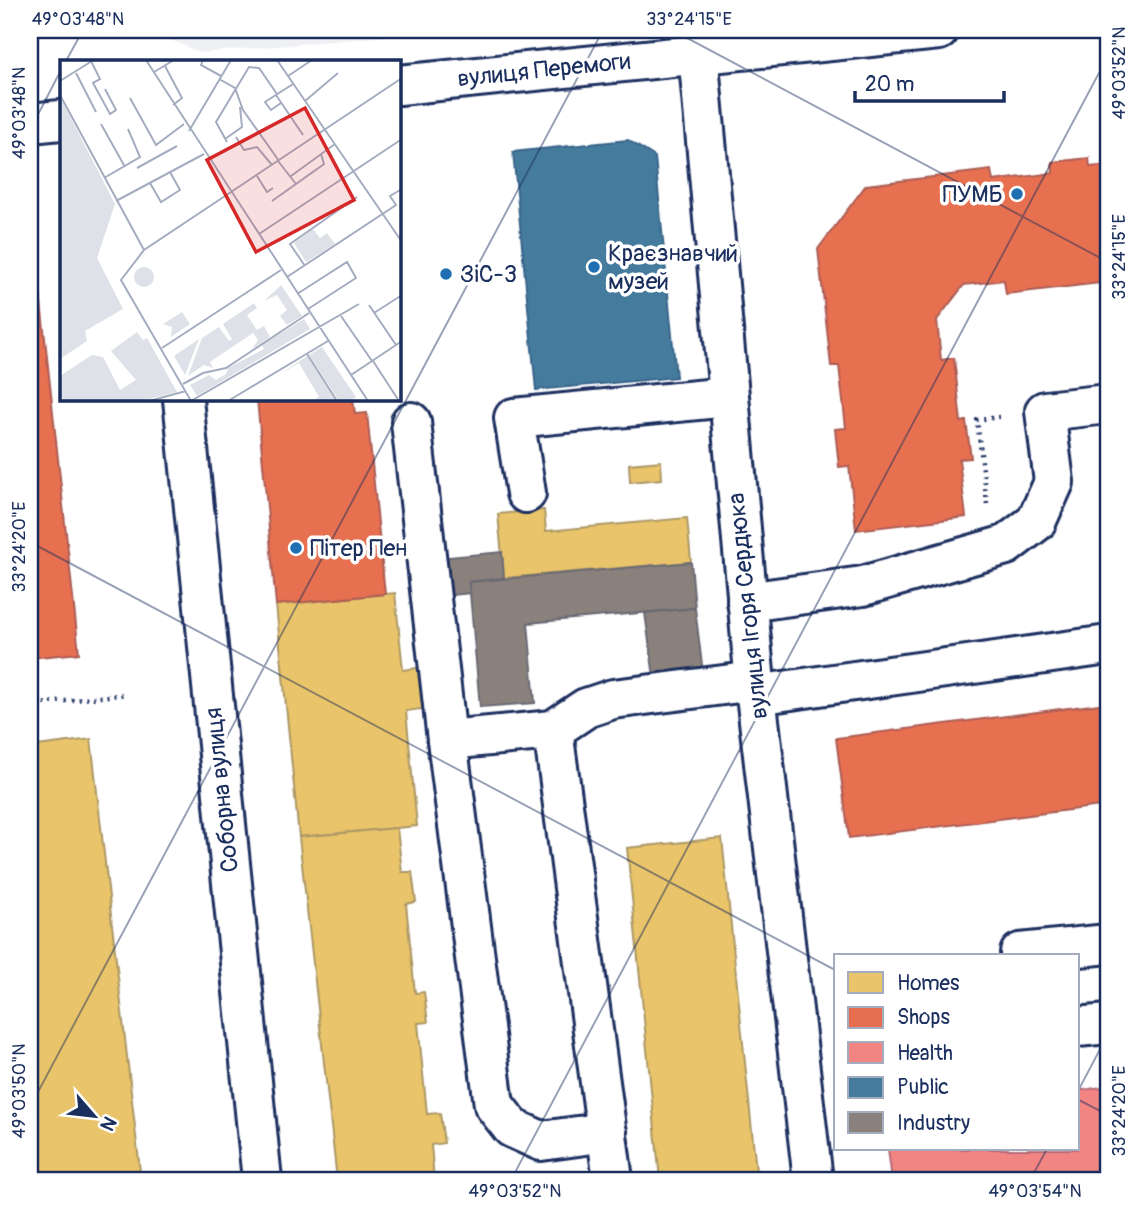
<svg xmlns="http://www.w3.org/2000/svg" width="1138" height="1210" font-family="Pangolin,sans-serif">
  <style>
    .built { fill: #eff0f4 }
    .homes { fill: #e9c46a; stroke: #ab9766; stroke-width: 2 }
    .shops { fill: #e76f51; stroke: #aa5c55; stroke-width: 2 }
    .health { fill: #f28482; stroke: #b26a77; stroke-width: 2 }
    .public { fill: #457b9d; stroke: #38648a; stroke-width: 2 }
    .industry { fill: #8a817c; stroke: #696873; stroke-width: 2 }
    .lines { fill: none; stroke-linecap: round; stroke-linejoin: round }
    .minor-casing { stroke: #1b2f5e; stroke-width: 44 }
    .major-casing { stroke: #1b2f5e; stroke-width: 44 }
    .path { stroke: #1b2f5e; stroke-width: 4.5; stroke-dasharray: 2 5; stroke-linecap: butt }
    .minor { stroke: #fff; stroke-width: 38 }
    .major { stroke: #fff; stroke-width: 38 }
    .ticks { fill: none; stroke: #1b2f5e; stroke-width: 2; stroke-opacity: 0.45 }
    .poi-dot { fill: #1f6fb2; stroke: #fff; stroke-width: 2.5 }
    .labels { text-anchor: middle; dominant-baseline: central; stroke-width: 7; stroke-linejoin: round; paint-order: stroke }
    .street-label { font-size: 24px; fill: #1b2f5e; stroke: #fff }
    .poi-label { font-size: 24px; fill: #1b2f5e; stroke: #fff; text-anchor: start }
    .inset-road { fill: none; stroke: #a4acbf; stroke-width: 2 }
    .view { fill: #d62828; fill-opacity: 0.15; stroke: #d62828; stroke-width: 3.5 }
    .inset-edge { fill: none; stroke: #1b2f5e; stroke-width: 3.5 }
    .neatline { fill: none; stroke: #1b2f5e; stroke-width: 2.5 }
    .ticks-label { font-size: 18px; text-anchor: middle; fill: #1b2f5e }
  </style>
  <rect width="100%" height="100%" fill="#fff"/>
  <filter id="ink" filterUnits="userSpaceOnUse"><feTurbulence type="fractalNoise" baseFrequency=".0143" numOctaves="2"/><feDisplacementMap in="SourceGraphic" scale="14" xChannelSelector="R" yChannelSelector="G"/><feConvolveMatrix kernelMatrix="1 2 1 2 8 2 1 2 1" color-interpolation-filters="sRGB"/></filter>
  <g filter="url(#ink)">
    <path class="built" d="M164,30H453L200,53L169,39Z"/>
    <g class="homes">
      <path d="M661,461L662,479L630,482L629,464Z"/>
      <path d="M544,510L546,531L687,518L691,562L504,578L498,514Z"/>
      <path d="M395,593L403,670L426,667L429,708L406,711L417,826L299,837L276,605Z"/>
      <path d="M91,739L141,1180H42L30,1076V747Z"/>
      <path d="M397,828L402,872H412L416,902L406,904L415,993L424,992L428,1022L418,1023L427,1114L440,1113L444,1143L431,1145L434,1180H337L299,837Z"/>
      <path d="M722,838L757,1180H660L627,848Z"/>
    </g>
    <g class="shops">
      <path d="M1089,158L1090,167L1108,165V282L1006,294L1004,280L964,285L937,320L941,360L954,358L961,422L966,421L971,458L959,459L966,517L856,530L849,466L839,467L835,429L846,428L839,366H831L818,249L866,185L991,170L993,181L1053,173L1052,162Z"/>
      <path d="M34,237L79,653L30,658V238Z"/>
      <path d="M257,399H353L355,414L367,413L385,594L276,605Z"/>
      <path d="M1108,703V805L849,838L836,738Z"/>
    </g>
    <path class="health" d="M1108,1086V1180H892L888,1149H1077V1091Z"/>
    <path class="public" d="M628,140L655,157L676,377L536,390L513,152Z"/>
    <g class="industry">
      <path d="M502,552L504,578L469,582L470,593L443,596L439,558Z"/>
      <path d="M691,562L695,608L528,623L535,703L480,707L469,582Z"/>
      <path d="M695,608L703,673L654,677L645,613Z"/>
    </g>
    <g class="lines">
      <g class="minor-casing">
        <g id="minor">
          <path d="M696,30L756,695L813,1180"/>
          <path d="M183,399L262,1180"/>
          <path d="M411,422L447,740L494,1105L512,1128L541,1141L607,1132"/>
          <path d="M526,493L514,418L728,397"/>
          <path d="M747,602L863,586L1006,545L1036,522L1054,482L1045,411L1108,404"/>
          <path d="M756,695L1108,645"/>
          <path d="M553,730L613,1180"/>
          <path d="M447,740L553,730L586,708L613,699L755,681"/>
          <path d="M1021,956L1020,953L1108,944"/>
          <path d="M1077,1027L1108,1024"/>
        </g>
      </g>
      <g class="major-casing">
        <g id="major">
          <path d="M399,85L939,30"/>
          <path d="M30,123L61,120"/>
        </g>
      </g>
      <g class="path">
        <path d="M987,504L977,420L999,417"/>
        <path d="M30,705L126,694"/>
      </g>
      <use href="#minor" class="minor"/>
      <use href="#major" class="major"/>
    </g>
  </g>
  <path class="ticks" d="M672,30L1108,262M66,61L83,30M30,130L61,70M30,542L835,970M1077,1093L1108,1034M1077,1099L1108,1115M30,1107L603,30M511,1180L1108,56M1030,1180L1047,1149"/>
  <g class="poi-dot">
    <circle cx="1017" cy="194" r="7"/>
    <circle cx="594" cy="267" r="7"/>
    <circle cx="446" cy="274" r="7"/>
    <circle cx="296" cy="548" r="7"/>
  </g>
  <g class="labels">
    <g class="street-label">
      <text transform="translate(544 70) rotate(-6)">вулиця Перемоги</text>
      <text transform="translate(748 606) rotate(-96)">вулиця Ігоря Сердюка</text>
      <text transform="translate(222 790) rotate(-96)">Соборна вулиця</text>
    </g>
    <g class="poi-label">
      <text x="1003" y="194" text-anchor="end">ПУМБ</text>
      <text x="608" y="253">Краєзнавчий<tspan x="608" dy="28">музей</tspan></text>
      <text x="460" y="274">ЗіС-3</text>
      <text x="310" y="548">Пітер Пен</text>
    </g>
  </g>
  <g transform="translate(60 60)">
    <rect width="341" height="341" fill="#fff"/>
    <path d="M0,37L55,144L37,198L63,249L25,271L27,281L0,299ZM253,169L260,178L267,173L275,184L246,202L234,183ZM74 217a10 10 0 1 1 20 0a10 10 0 1 1-20 0ZM221,225L242,256L227,265L220,256L227,250L217,235L204,241ZM194,243L197,248L187,255L197,270L204,266L210,277L192,289L198,280L193,273L150,302L153,308L144,305L128,316L142,278L159,267L169,281L172,279L163,264ZM122,252L130,264L111,277L112,267L103,264ZM244,259L250,269L137,336L130,325L149,315L156,320L166,314L168,308L204,289L202,285ZM77,272L83,280L87,278L117,332L81,341H0V316L32,295L43,297L60,330L76,320L51,291ZM139,279L125,315L114,296ZM262,287L296,337L290,341H279L249,295ZM247,296L276,341H252L259,337L239,303L220,314Z" fill="#dee1e7"/>
    <path class="inset-road" d="M86,0L308,341M143,0L141,5L161,16M217,0L342,182M31,1L40,19L33,23L50,54L56,50L45,29M105,6L122,38L113,45M94,12L114,0M16,13L36,52M228,16L252,0M159,19L175,28L183,50L219,101M0,21L32,1M0,35L84,190M216,35L243,75M70,38L96,85L124,64M245,41L278,13M221,43L211,50L205,42L233,24M41,64L65,107M129,71L171,0M176,77L184,90L197,87L212,105M165,79L182,67L180,47M167,82L156,62L189,7L199,8L217,34M218,101L236,124M77,108L117,86M197,116L207,132L213,128M231,116L275,84M44,118L80,97L68,69M90,123L101,142L120,130L110,112M56,141L144,94M212,141L264,104L261,94M199,174L342,79M245,206L230,184L297,137M227,217L336,145L330,136L342,129M237,234L287,202L296,218L248,249M299,244L131,341L61,220L84,190L342,18M309,245L336,285M314,253L342,235M281,256L312,301M102,288L221,210M247,294L277,341M313,301L339,341M291,315L342,281M123,324L143,313L166,308L249,253M89,341L126,331M168,341L268,281"/>
    <path class="view" d="M245,48L294,140L196,192L147,100Z"/>
    <rect width="341" height="341" class="inset-edge"/>
  </g>
  <rect width="1138" height="1210" fill="none" stroke="#fff" stroke-width="77"/>
  <rect x="834" y="954" width="245" height="196" fill="#ffffff" stroke="#a4acbf" stroke-width="2"/>
  <rect x="848" y="972" width="35" height="21" fill="#e9c46a" stroke="#a4acbf" stroke-width="2"/>
  <text x="897" y="990" font-size="21" fill="#1b2f5e">Homes</text>
  <rect x="848" y="1007" width="35" height="21" fill="#e76f51" stroke="#a4acbf" stroke-width="2"/>
  <text x="897" y="1024" font-size="21" fill="#1b2f5e">Shops</text>
  <rect x="848" y="1042" width="35" height="21" fill="#f28482" stroke="#a4acbf" stroke-width="2"/>
  <text x="897" y="1060" font-size="21" fill="#1b2f5e">Health</text>
  <rect x="848" y="1077" width="35" height="21" fill="#457b9d" stroke="#a4acbf" stroke-width="2"/>
  <text x="897" y="1094" font-size="21" fill="#1b2f5e">Public</text>
  <rect x="848" y="1112" width="35" height="21" fill="#8a817c" stroke="#a4acbf" stroke-width="2"/>
  <text x="897" y="1130" font-size="21" fill="#1b2f5e">Industry</text>
  <g transform="translate(94 1116) rotate(118)" stroke="#ffffff" stroke-width="5" paint-order="stroke">
  <path d="M0-5L12 26L0 18L-12 26Z" fill="#1b2f5e"/>
  <text y="-10" font-size="19" font-weight="bold" text-anchor="middle" fill="#1b2f5e">N</text>
  </g>
  <path d="M855 91v10h149v-10" fill="none" stroke="#1b2f5e" stroke-width="3.5"/>
  <text x="865" y="91" font-size="21" fill="#1b2f5e" stroke="#ffffff" stroke-width="5" paint-order="stroke">20 m</text>
  <rect x="38" y="38" width="1062" height="1134" class="neatline"/>
  <g class="ticks-label">
    <text x="78" y="25">49°03'48"N</text>
    <text x="689" y="25">33°24'15"E</text>
    <text transform="translate(1119 73) rotate(-90)" y="6">49°03'52"N</text>
    <text transform="translate(19 113) rotate(-90)" y="6">49°03'48"N</text>
    <text transform="translate(1119 257) rotate(-90)" y="6">33°24'15"E</text>
    <text transform="translate(19 547) rotate(-90)" y="6">33°24'20"E</text>
    <text transform="translate(19 1091) rotate(-90)" y="6">49°03'50"N</text>
    <text transform="translate(1119 1111) rotate(-90)" y="6">33°24'20"E</text>
    <text x="515" y="1197">49°03'52"N</text>
    <text x="1035" y="1197">49°03'54"N</text>
  </g>
</svg>
